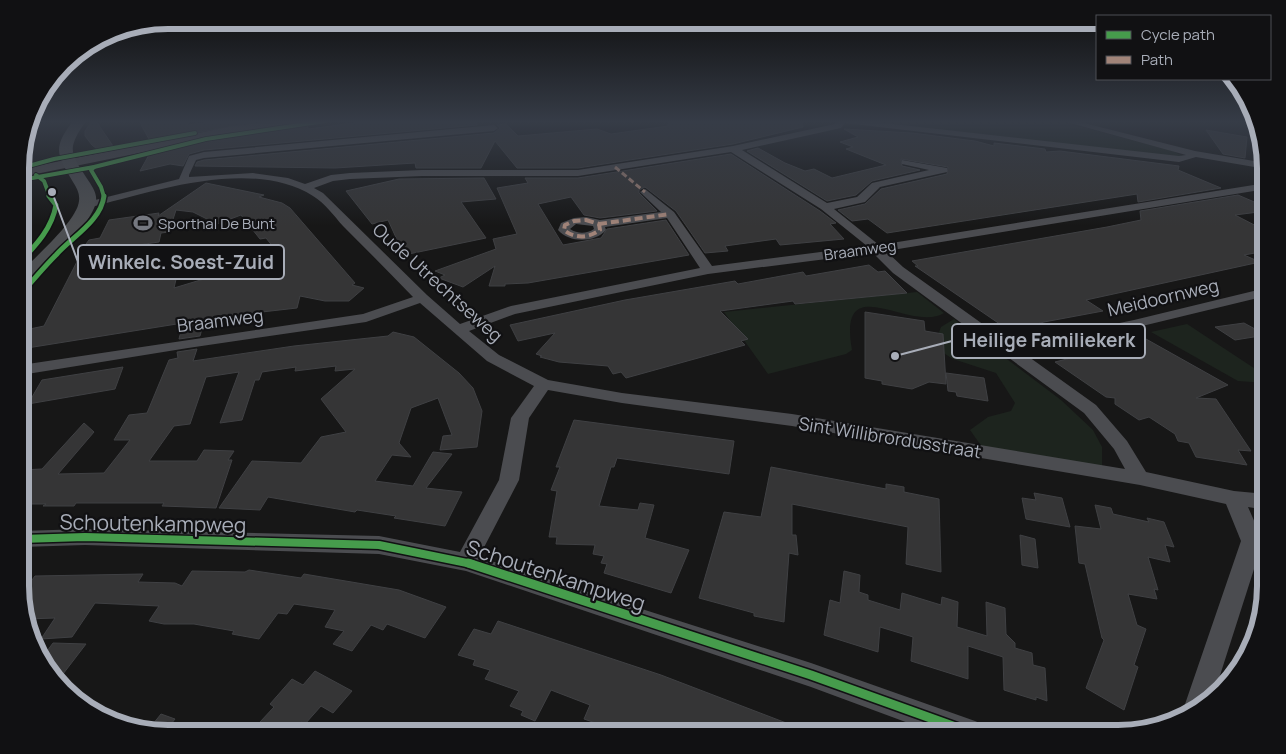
<svg xmlns="http://www.w3.org/2000/svg" width="1286" height="754" font-family="Manrope,sans-serif">
  <style>
    .green { fill: #1d241e }
    .building { fill: #353536; stroke: #3f4043; fill-rule: evenodd }
    .lines { fill: none; stroke-linecap: round; stroke-linejoin: round }
    .street { fill: #4b4c50; fill-rule: evenodd }
    .secondary { fill: #4a4a4e; fill-rule: evenodd }
    .primary { fill: #4d4f52; fill-rule: evenodd }
    .quiet-far1 { stroke: #a18479; stroke-width: 3; stroke-dasharray: 6 3; stroke-linecap: butt }
    .quiet { stroke: #a18479; stroke-width: 4; stroke-dasharray: 8 4; stroke-linecap: butt }
    .cycleway-far4-casing { stroke: #111113; stroke-width: 5.5 }
    .cycleway-far3-casing { stroke: #111113; stroke-width: 8 }
    .cycleway-far2-casing { stroke: #111113; stroke-width: 9 }
    .cycleway-far1-casing { stroke: #111113; stroke-width: 11 }
    .cycleway-casing { stroke: #111113; stroke-width: 12 }
    .cycleway-far4 { stroke: #469c4c; stroke-width: 4 }
    .cycleway-far3 { stroke: #469c4c; stroke-width: 5 }
    .cycleway-far2 { stroke: #469c4c; stroke-width: 5.5 }
    .cycleway-far1 { stroke: #469c4c; stroke-width: 8 }
    .cycleway { stroke: #469c4c; stroke-width: 9 }
    .labels { text-anchor: middle; dominant-baseline: central; stroke-width: 4.5; stroke-linejoin: round; paint-order: stroke }
    .far-poi-label { font-size: 15px; fill: #a8adb8; stroke: #111113; text-anchor: start }
    .far-street-label { font-size: 15px; fill: #a8adb8; stroke: #111113 }
    .street-label { font-size: 18px; fill: #a8adb8; stroke: #111113 }
    .near-street-label { font-size: 21px; fill: #a8adb8; stroke: #111113 }
    .rim { fill: none; stroke: #a8adb8; stroke-width: 6 }
    .leader { fill: none; stroke: #a8adb8; stroke-width: 2 }
    .callout-dot { fill: #a8adb8; stroke: #111113; stroke-width: 2 }
    .callout { fill: #111113; stroke: #a8adb8; stroke-width: 2 }
    .callout-label { font-size: 19px; text-anchor: middle; font-weight: bold; fill: #a8adb8 }
  </style>
  <rect width="100%" height="100%" fill="#171717"/>
  <g class="green">
    <path d="M873,121H1059L1173,151L1181,155L1180,157L876,123Z"/>
    <path d="M917,292L944,313C911,334 837,266 852,350L846,354L768,374L724,312Z"/>
    <path d="M954,319L1061,400L1093,430L1102,447V467L982,447L970,430L988,417L1011,411L1015,403L996,373L953,359L942,352L938,335L941,327Z"/>
    <path d="M1187,324L1266,376V383L1238,381L1151,332Z"/>
  </g>
  <g class="building">
    <path d="M92,121H96L113,146L97,149L92,145L85,136V131Z"/>
    <path d="M139,121H188V125L222,121H261L150,141Z"/>
    <path d="M305,121H307L308,129L369,121H476L477,125L204,150L189,154L183,166L170,164L140,171L150,153L233,136L297,127Z"/>
    <path d="M669,121H802L803,127L733,144L578,168H517L495,141L481,168H416L415,163L335,168L195,166L197,162L204,160L494,133L500,128L497,125L506,124L518,136L597,129L611,134L668,126Z"/>
    <path d="M844,129L912,133L975,141L994,146V143L1045,149L1046,152L1060,151L1179,166L1178,170L1221,188L1138,202L1137,194L887,233L868,219L852,221L838,210L865,204L881,189L947,174L948,167L901,159L902,166L920,170L872,181L856,195L827,201L747,151L758,148L785,163L805,171L814,169L832,178L886,165L846,149L853,147L840,142L858,137Z"/>
    <path d="M1206,130L1247,137L1245,158L1223,154Z"/>
    <path d="M731,154L820,211L836,223L830,224L844,239L780,245L776,239L725,246L728,251L705,253L676,211L645,187L639,190V193L657,211L600,218L584,215L571,197L538,204L563,245L601,238L607,229L666,220L689,255L528,283L505,284V286H489L495,266L463,287L439,278L445,275L435,271L496,249L493,239L517,234L497,188L528,183L525,178H578Z"/>
    <path d="M484,178L496,199L461,202L486,238L404,255L388,220L372,224L346,191L399,179Z"/>
    <path d="M206,183L264,195L259,197L282,203L290,208L355,283L352,285L364,288L349,301H325L300,296L297,308L253,313L238,319L203,325L200,336L179,339L183,323L21,349L25,330L44,326L86,244L89,240L100,238L109,220L159,213L158,216ZM176,210L193,212L217,224L241,215L260,239L266,238L278,253L270,271L240,276L237,269L174,288L177,275L174,276L176,268L149,271L148,276H112L124,247L159,242L161,233L169,232Z"/>
    <path d="M1238,195L1266,207V211L1235,215L1266,231V251L1244,255L1260,262L1086,300L1103,311L1044,322L1010,331L915,266H918L912,261L1107,227L1141,220L1140,211Z"/>
    <path d="M869,265L878,272L885,271L907,293L795,304L793,301L720,311L748,339L741,341L745,345L626,378L621,372L613,374L608,366L559,362L540,357L542,356L536,354L555,333L518,341L510,325L625,300L735,281L738,284L803,272L806,276Z"/>
    <path d="M865,312L924,321L925,331L943,334L946,384L929,382L912,389L882,384V381L865,378Z"/>
    <path d="M1244,323L1266,335L1235,340L1215,327Z"/>
    <path d="M393,332L414,337L459,373L473,388L482,411L477,447L440,450L443,436L452,435L438,398L411,408L399,443L411,457L392,455L375,481L413,486L433,452L452,454L426,488L462,492L445,526L394,518L396,516L357,510L355,512L268,497L260,510L219,508L252,461L301,463L321,437L346,432L321,399L355,369L335,371L336,366L295,371L296,367L262,372L259,380H255L242,420L220,423L239,372L206,377L190,424L174,426L149,461H197L204,450L234,451L228,460H232L216,508L162,506L164,503H76L74,506H43L46,504H21V470L42,469L84,423L94,432L58,474L104,473L130,440H114L129,415L147,413L169,360L178,358L177,352L197,349L193,361L294,346L388,336Z"/>
    <path d="M1146,339L1228,385L1196,398L1216,399L1251,451L1238,450L1247,465L1196,457L1189,443L1178,441L1175,434L1149,417L1139,420L1115,404V398L1106,397L1055,362L1118,346L1122,348Z"/>
    <path d="M123,367L115,389L28,404L42,380Z"/>
    <path d="M946,373L984,378L988,401L957,396L956,392L948,391Z"/>
    <path d="M574,420L734,441L729,474L617,458L614,467H611L599,506L638,510L640,503L654,505L645,538L689,550L671,593L604,573L607,564L601,563L604,556L593,554L595,545L556,544L557,537H549L557,491L551,490L560,467H556Z"/>
    <path d="M771,467L886,489V484L904,487V492L939,499L941,572L906,564L908,527L792,504V535H796L798,555L789,553L784,622L754,616V613L699,598L724,512L761,517Z"/>
    <path d="M1034,493L1062,498L1070,527L1026,519L1022,498L1036,500Z"/>
    <path d="M1095,505L1111,508L1113,514L1149,522L1147,518L1164,522L1174,547L1165,545L1170,562L1148,557L1158,590L1154,589L1157,599L1128,594L1137,625L1146,629L1134,665L1138,667L1124,710L1086,688L1104,640L1102,638L1085,564L1079,563L1075,526L1101,529Z"/>
    <path d="M1020,535L1035,539L1038,568L1022,565Z"/>
    <path d="M249,570L301,578L304,574L399,590L446,607L425,638L387,624L383,630L371,625L352,651L333,644L344,631L325,627L335,610L294,604L287,614L278,613L259,639L232,634L234,631L194,624H164L149,621L159,606L95,603L72,637L41,639L55,618L26,619L21,605V589H25L35,576L143,574L138,582L175,583L182,586L192,571L245,572Z"/>
    <path d="M844,571L860,575L859,592L868,595V600L900,610L902,593L941,605L942,597L958,602L957,627L987,636L986,602L1005,608L1006,634L1015,643V648L1032,653L1033,665L1045,668L1047,701L1036,697V700L1004,690L1003,657L968,646V679L911,661L913,637L880,627L878,652L824,635L830,600L840,603Z"/>
    <path d="M498,621L661,675L815,734H627L584,719L590,705L551,690L535,721L521,715L523,711L510,706L519,691L485,679L490,670L473,665L475,660L458,655L474,629L491,634Z"/>
    <path d="M53,643L86,644L63,674L52,675L45,668L41,659Z"/>
    <path d="M315,671L352,691L333,713L321,706L305,724L301,722L290,734H281L260,722L274,707L270,704L292,679L303,685Z"/>
    <path d="M161,714L175,719L164,733L149,729Z"/>
  </g>
  <g class="lines">
    <path class="street" d="M838,121H866L1179,156L1186,155L1063,121H1076L1195,151L1266,163V169L1196,157L1179,162L845,123L841,128L742,150L827,203L857,197L872,183L929,170L902,164V160L947,168V172L880,187L865,202L834,209L879,245L1266,183V189L886,251L903,267L1012,345L1134,320L1266,288V296L1134,328L1022,352L1096,405L1127,441L1146,472L1234,491L1266,494V510L1248,507L1263,541L1215,691L1192,714L1185,716L1183,710L1241,541L1226,504L1140,485L792,426L622,403L548,390L529,418L519,480L479,557L811,663L975,721L984,725L988,734H938L811,687L466,571L379,554L85,545L21,547V531L85,529L379,536L460,552L499,480L511,418L534,386L487,361L420,303L366,322L188,348L21,375V365L363,314L413,297C390,273 366,249 343,226C334,216 325,203 313,196C251,157 152,192 87,208L81,205L83,203L179,179L189,156L204,152L494,125L498,128L494,131L204,158L196,160L189,175V177L253,173L288,178L305,184L331,175L350,173L422,170H578L733,146L835,124ZM731,152L821,209L867,246L712,266L674,212L645,189L640,192L661,212L600,220L586,217L574,218L561,223L558,230C569,243 595,243 606,230L605,227L667,218L700,268L511,306L460,324L427,295L323,193L314,188L333,181L350,179L422,176H578ZM576,224L593,226L594,229C586,234 578,234 570,229ZM873,253L893,273L1084,413L1114,449L1125,469L792,414L622,393L548,380L499,355L469,331L515,314L708,274Z"/>
    <path class="secondary" d="M274,121H303L297,125L233,134L21,177V169L233,126Z"/>
    <path class="primary" d="M73,121H86C65,151 71,154 90,183C93,188 97,194 96,201C94,222 44,271 28,289L21,291V272C36,256 77,221 79,201C80,194 77,188 73,182C57,155 52,148 73,121Z"/>
    <path class="quiet-far1" d="M615,167L645,192"/>
    <g class="quiet">
      <path d="M586,220L599,224L600,230C589,238 575,239 564,230L565,225L574,221Z"/>
      <path d="M599,224L670,214"/>
    </g>
    <g class="cycleway-far4-casing">
      <g id="cycleway-far4">
        <path d="M94,167L91,170L101,187L104,197"/>
        <path d="M21,168L54,159L195,133"/>
        <path d="M36,175L44,181L50,197"/>
        <path d="M21,180L94,167L206,139L325,121"/>
      </g>
    </g>
    <g class="cycleway-far3-casing">
      <g id="cycleway-far3">
        <path d="M21,261C37,244 52,228 56,205L49,196"/>
        <path d="M22,293C33,280 44,267 56,255C72,237 101,221 104,196"/>
      </g>
    </g>
    <g class="cycleway-far2-casing">
      <path id="cycleway-far2" d="M21,294L23,291"/>
    </g>
    <g class="cycleway-far1-casing">
      <path id="cycleway-far1" d="M21,539L85,537L379,545L472,564"/>
    </g>
    <g class="cycleway-casing">
      <path id="cycleway" d="M468,563L811,675L975,734"/>
    </g>
    <use href="#cycleway-far4" class="cycleway-far4"/>
    <use href="#cycleway-far3" class="cycleway-far3"/>
    <use href="#cycleway-far2" class="cycleway-far2"/>
    <use href="#cycleway-far1" class="cycleway-far1"/>
    <use href="#cycleway" class="cycleway"/>
  </g>
  <linearGradient id="sky" x2="0" y2="1"><stop stop-color="#0d0d0d"/><stop offset="0.54" stop-color="#363c47"/><stop offset="1" stop-color="#363c47" stop-opacity="0"/></linearGradient>
  <rect width="1286" height="226" fill="url(#sky)"/>
  <defs>
    <g id="stadium-bare" transform="scale(1.5)"><path d="M0-5a6.5 5 0 1 0 0 10a6.5 5 0 1 0 0-10ZM-3.5-1.8h7v3.6h-7Z" fill="#757880" stroke="#111113" stroke-width="2.5" paint-order="stroke"/></g>
  </defs>
  <g fill-rule="evenodd">
    <use href="#stadium-bare" x="143" y="223"/>
  </g>
  <g class="labels">
    <g class="far-poi-label">
      <text x="158" y="223">Sporthal De Bunt</text>
    </g>
    <g class="far-street-label">
      <text transform="translate(860 250) rotate(-8)">Braamweg</text>
    </g>
    <g class="street-label">
      <text transform="translate(438 282) rotate(42)">Oude Utrechtseweg</text>
      <text transform="translate(1163 297) rotate(-13)">Meidoornweg</text>
      <text transform="translate(220 320) rotate(-7)">Braamweg</text>
      <text transform="translate(890 437) rotate(9)">Sint Willibrordusstraat</text>
    </g>
    <g class="near-street-label">
      <text transform="translate(153 523) rotate(1)">Schoutenkampweg</text>
      <text transform="translate(556 575) rotate(18)">Schoutenkampweg</text>
    </g>
  </g>
  <path d="M0 0H1286V754H0ZM168 29H1118A139 139 0 0 1 1257 168V586A139 139 0 0 1 1118 725H168A139 139 0 0 1 29 586V168A139 139 0 0 1 168 29Z" fill="#111113" fill-rule="evenodd"/>
  <path class="rim" d="M168 29H1118A139 139 0 0 1 1257 168V586A139 139 0 0 1 1118 725H168A139 139 0 0 1 29 586V168A139 139 0 0 1 168 29Z"/>
  <path class="leader" d="M52 192L78 262M895 356L952 341"/>
  <g class="callout-dot">
    <circle cx="52" cy="192" r="5"/>
    <circle cx="895" cy="356" r="5"/>
  </g>
  <g class="callout">
    <rect x="78" y="245" width="206" height="34" rx="5"/>
    <rect x="952" y="324" width="193" height="34" rx="5"/>
  </g>
  <g class="callout-label">
    <text x="181" y="269">Winkelc. Soest-Zuid</text>
    <text x="1049" y="347">Heilige Familiekerk</text>
  </g>
  <rect x="1096" y="15" width="175" height="65" fill="#111113" stroke="#4d4f55"/>
  <rect x="1106" y="31" width="25" height="8" fill="#469c4c" stroke="#4d4f55"/>
  <text x="1141" y="40" font-size="15" fill="#a8adb8">Cycle path</text>
  <rect x="1106" y="56" width="25" height="8" fill="#a18479" stroke="#4d4f55"/>
  <text x="1141" y="65" font-size="15" fill="#a8adb8">Path</text>
</svg>
